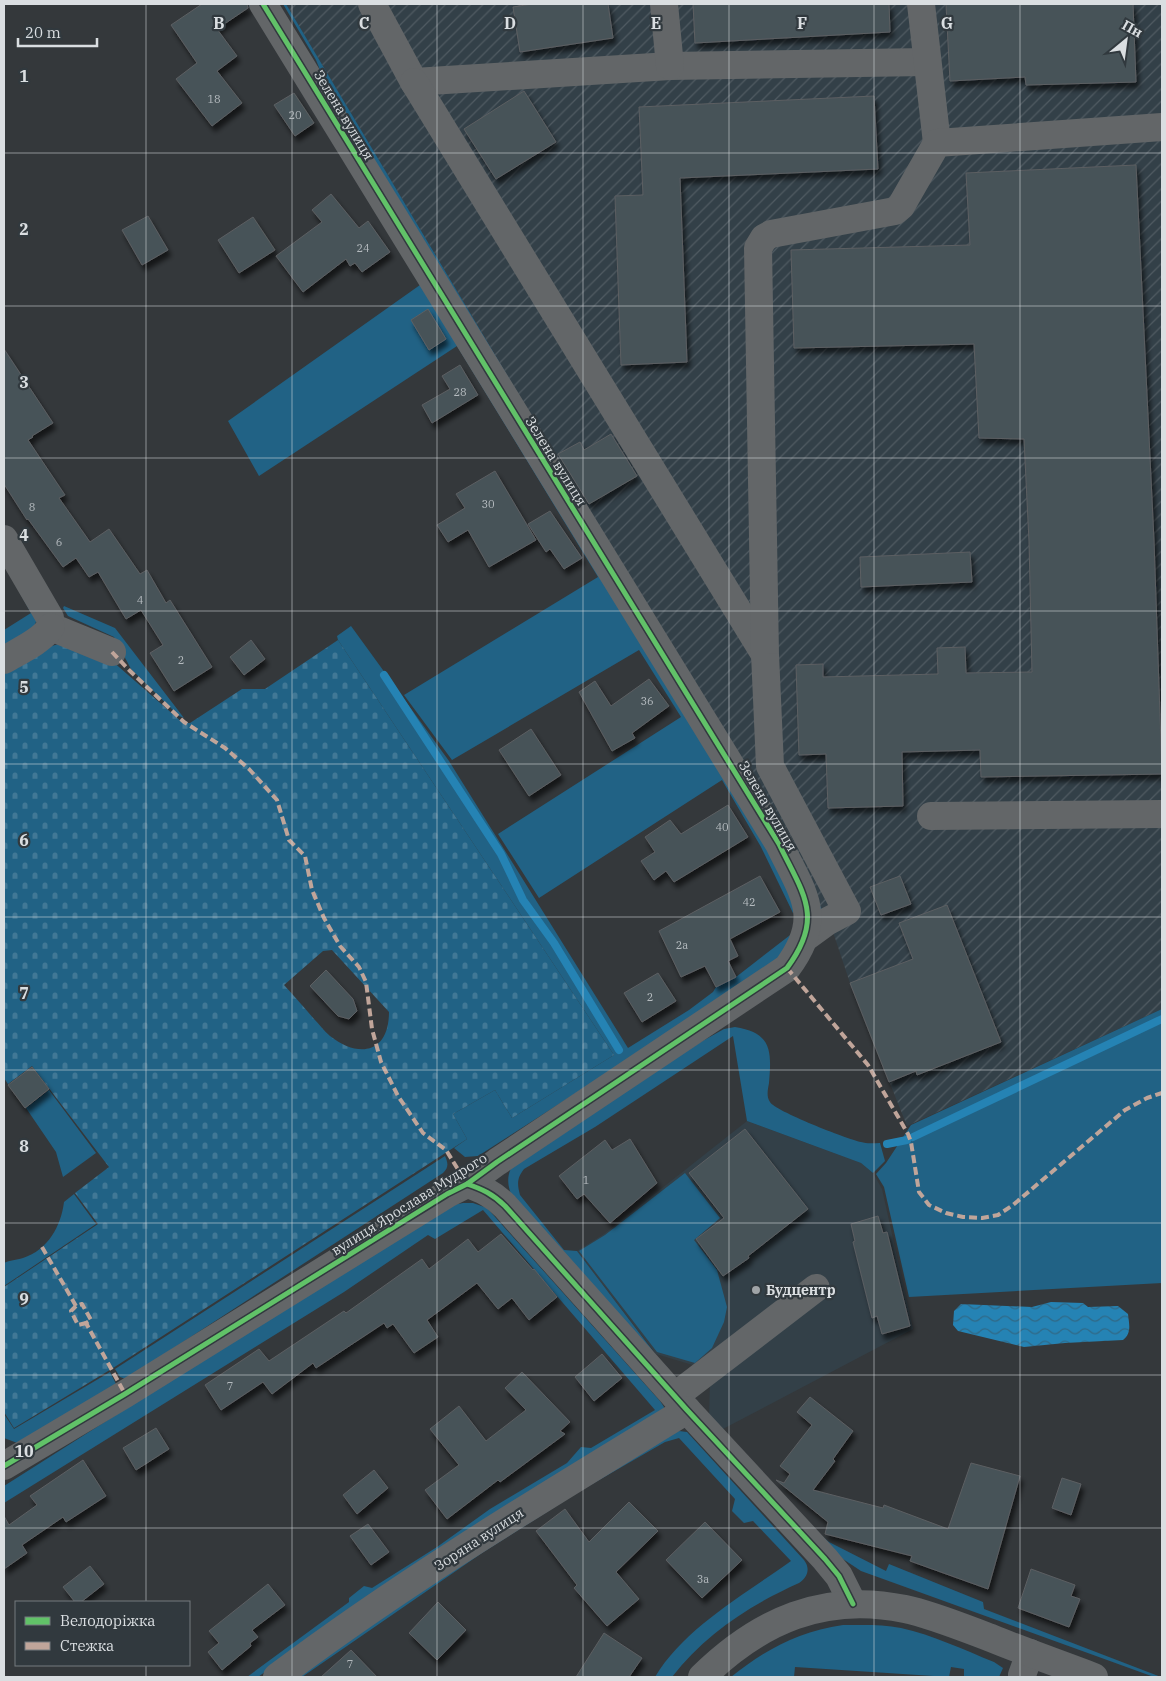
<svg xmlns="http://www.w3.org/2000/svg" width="1166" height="1681" font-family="'IBM Plex Serif',serif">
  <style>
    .built { fill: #334048 }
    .industrial { fill: url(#industrial-furrows) }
    .grass { fill: #216285 }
    .cemetery { fill: url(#cemetery-stones); fill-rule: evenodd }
    .water { fill: url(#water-waves) }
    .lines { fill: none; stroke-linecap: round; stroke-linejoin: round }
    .stream { stroke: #2583b4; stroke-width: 8 }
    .building { fill: #475258; stroke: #5c5f62; filter: url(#shadow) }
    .minor { stroke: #636668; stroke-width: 28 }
    .quiet { stroke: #c0a59a; stroke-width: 4; stroke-dasharray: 8 4; stroke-linecap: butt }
    .cycleway-casing { stroke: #31393e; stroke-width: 8 }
    .cycleway { stroke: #61c268; stroke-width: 5 }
    .grid { fill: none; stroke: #dadee1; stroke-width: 1; stroke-opacity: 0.55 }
    .poi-dot { fill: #a0a4a7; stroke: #31393e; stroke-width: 2 }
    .labels { text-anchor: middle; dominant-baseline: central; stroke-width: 4.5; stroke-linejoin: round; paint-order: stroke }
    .number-label { font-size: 11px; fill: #b5bbbf }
    .street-label { font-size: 14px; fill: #dadee1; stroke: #31393e }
    .poi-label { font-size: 14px; font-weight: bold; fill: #dadee1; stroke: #31393e; text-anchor: start }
    .grid-label { font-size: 16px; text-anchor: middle; font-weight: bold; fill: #dadee1; stroke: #31393e; stroke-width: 4.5; stroke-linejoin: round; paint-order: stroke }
  </style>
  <defs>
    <pattern id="industrial-furrows" width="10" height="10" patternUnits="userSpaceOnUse" patternTransform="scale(1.25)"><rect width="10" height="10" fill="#334048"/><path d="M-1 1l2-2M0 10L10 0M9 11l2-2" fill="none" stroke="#505b62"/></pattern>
    <pattern id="cemetery-stones" width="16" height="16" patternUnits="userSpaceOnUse" patternTransform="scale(1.25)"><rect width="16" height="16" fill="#216285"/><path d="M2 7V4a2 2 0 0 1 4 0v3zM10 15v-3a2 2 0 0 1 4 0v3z" fill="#417896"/></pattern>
    <pattern id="water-waves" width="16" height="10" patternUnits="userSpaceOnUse" patternTransform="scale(1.25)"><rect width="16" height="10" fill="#2583b4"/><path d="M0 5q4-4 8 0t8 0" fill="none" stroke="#306987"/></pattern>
    <filter id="shadow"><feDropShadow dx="3" dy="5.5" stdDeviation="2.5" flood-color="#0009"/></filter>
  </defs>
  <rect width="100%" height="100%" fill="#34383b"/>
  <path class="built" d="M747,1121L861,1163L873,1173L882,1189L913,1329L721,1430L709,1416L710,1383L696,1366L656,1354L577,1251L604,1234Z"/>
  <path class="industrial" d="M286,4H1162V1009L907,1126L850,983L832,929L585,506Z"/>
  <g class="grass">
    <path d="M248,4H255L782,860L796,911L793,913L761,847L722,780L539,898L498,834L681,717L639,650L452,760L404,695L598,577L457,346L259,476L228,421L420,285Z"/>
    <path d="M283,4H286L585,506L783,827L823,912L818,914L333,102L316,60Z"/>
    <path d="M4,564L37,619L34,627L4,654V630L31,613Z"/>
    <path d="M64,606L115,628L184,718L179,716L131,669L114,637L68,616L63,608Z"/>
    <path d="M351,626L449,761L628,1048L689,1010L713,992L716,987L736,977L798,929L786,953L643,1050L478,1156L465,1157L454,1148L467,1139L453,1114L495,1090L512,1118L614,1055L338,640L337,636Z"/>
    <path d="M1162,1009V1283L909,1297L884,1187L876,1174L886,1163L911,1125Z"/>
    <path d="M735,1027C771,1033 772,1049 769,1083C768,1089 766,1096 770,1102C775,1111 847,1139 861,1142C867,1144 874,1143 880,1143L885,1161L873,1173L861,1163L747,1121L733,1036L595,1127L524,1169C517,1178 517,1184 520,1195L564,1250L577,1251L653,1351L636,1338L511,1194C507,1183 507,1175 513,1164L699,1043L724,1029Z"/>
    <path d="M49,1090L96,1153L63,1177L56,1152L26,1108Z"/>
    <path d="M445,1156C448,1163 449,1167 443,1173L126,1379L120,1377L115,1369Z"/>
    <path d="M685,1173L720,1218L694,1240L717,1270L727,1307L724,1322L712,1348L695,1363L657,1352L579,1251L605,1235Z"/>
    <path d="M74,1194L96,1224L4,1286V1263C10,1260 16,1260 23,1258C48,1250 61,1226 64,1202Z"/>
    <path d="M463,1203H473L487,1208L660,1401L664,1407L663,1411L323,1629L258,1677H247L349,1602V1598L364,1586L372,1588L437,1547L490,1509L567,1463L581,1447L591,1448L655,1410L483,1210L435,1239L428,1235L344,1292L4,1503V1486L196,1364L453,1205Z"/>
    <path d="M110,1372L116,1384L20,1444L4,1438V1414L14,1429Z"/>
    <path d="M679,1431L687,1432L804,1560C811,1569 807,1578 799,1583C750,1605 705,1634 672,1677H655C684,1628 745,1594 791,1561L753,1521L744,1523L732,1511L735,1499L679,1438L665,1442L580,1491L482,1553L302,1677H290C410,1587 536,1508 666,1434Z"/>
    <path d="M816,1531L829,1542L886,1571L889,1564L983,1602L984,1609L1161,1677H1154L861,1571L843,1559Z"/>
    <path d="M843,1625C862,1625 882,1624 901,1628C933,1635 964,1650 994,1662L1003,1668L999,1677H964V1669L951,1667L949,1677L795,1667L794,1677H731C766,1649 798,1632 843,1625Z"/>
  </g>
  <path class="cemetery" d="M338,640L614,1055L512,1118L495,1090L453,1114L467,1139L113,1368L14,1428L4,1412V1287L98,1224L75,1193L109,1167L32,1066L8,1084L4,1078V671L40,649L63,643L111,660L183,723H190L242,689H265ZM332,950L389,1012C389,1053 359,1059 330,1036C324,1031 319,1024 314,1019C304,1007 294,996 284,985L323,951Z"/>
  <path class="water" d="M1051,1302L1083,1303L1088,1307L1118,1306L1128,1314C1129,1324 1132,1333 1123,1340L1065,1343L1024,1347L958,1331L953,1325L954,1311L961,1304L1032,1307Z"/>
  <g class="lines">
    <g class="stream">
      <path d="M384,675L501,854L523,900L554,943L619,1050"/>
      <path d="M913,1137L1162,1019"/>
      <path d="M887,1144L907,1140"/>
    </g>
  </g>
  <g class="building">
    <path d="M202,4H247L248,8L217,29L237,56L217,71L242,103L212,126L176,79L197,63L171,25Z"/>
    <path d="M532,4H608L613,38L520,52L513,7Z"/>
    <path d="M693,4H889L890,32L695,43Z"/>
    <path d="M946,4H1133L1136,82L1026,85L1025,77L950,81Z"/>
    <path d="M524,91L556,142L496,179L464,129Z"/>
    <path d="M294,93L314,123L295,136L274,105Z"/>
    <path d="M874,96L878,169L680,178L687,362L621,365L615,196L643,195L639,107Z"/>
    <path d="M1136,165L1154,541L1162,774L981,777L980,750L902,752L903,806L828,808L826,754L799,755L796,665L823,664V677L938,674L937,648L965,647L966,673L1032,672L1029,541L1024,439L979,438L974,344L794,348L791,250L970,245L966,173Z"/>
    <path d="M331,194L359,228L368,221L390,252L362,272L355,263L350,266L346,259L303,292L276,256L322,222L312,210Z"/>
    <path d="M148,216L168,250L142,265L122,230Z"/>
    <path d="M253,217L275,250L239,273L218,240Z"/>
    <path d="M428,309L446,339L429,350L411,320Z"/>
    <path d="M4,349L53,423L32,436L33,437L28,440L65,495L59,498L90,542L109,529L140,574L147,570L166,603L170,600L212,667L174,691L150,653L163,645L141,610L126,619L98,572L89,577L76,558L63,567L28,519L27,520L4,484Z"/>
    <path d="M460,365L478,395L432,423L422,405L450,389L442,376Z"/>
    <path d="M611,434L637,476L589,504L558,454L580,442L584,450Z"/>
    <path d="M495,471L536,540L489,567L468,530L448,542L437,525L465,508L456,494Z"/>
    <path d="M550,511L582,558L564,569L550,549L546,552L528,524Z"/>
    <path d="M970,552L972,582L861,587L860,557Z"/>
    <path d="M251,640L265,659L244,675L230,657Z"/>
    <path d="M649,679L669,706L632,733L635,738L612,751L579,692L595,681L611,706Z"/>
    <path d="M531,729L561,775L529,796L499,750Z"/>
    <path d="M728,805L748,837L674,882L666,871L654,880L641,861L655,852L645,837L670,820L681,834Z"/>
    <path d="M760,876L780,912L730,939L738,956L728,961L736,977L716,987L705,966L681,977L659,931Z"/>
    <path d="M900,876L911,904L881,915L870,887Z"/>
    <path d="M947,905L1001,1042L917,1075L916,1071L889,1082L850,983L913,959L899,923Z"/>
    <path d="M326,970L353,999L357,1011L349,1019L338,1016L310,986Z"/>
    <path d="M658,973L676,1001L642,1022L624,993Z"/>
    <path d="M32,1067L49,1089L25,1108L8,1085Z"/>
    <path d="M745,1129L808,1209L748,1256L749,1258L723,1276L696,1239L724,1218L689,1173Z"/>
    <path d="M630,1139L657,1183L610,1223L584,1194L577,1199L559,1176L605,1140L612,1150Z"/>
    <path d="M878,1216L883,1233L887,1232L910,1326L882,1334L877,1316L872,1318L853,1242L855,1241L851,1224Z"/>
    <path d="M501,1234L533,1270L534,1269L557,1297L529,1320L512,1298L498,1309L477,1283L427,1320L438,1337L414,1353L393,1324L387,1328L384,1323L316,1368L313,1363L272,1394L263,1382L221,1410L205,1385L259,1349L269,1361L344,1311L346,1313L422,1259L429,1269L468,1239L478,1252Z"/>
    <path d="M602,1354L622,1378L594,1401L575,1377Z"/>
    <path d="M522,1372L570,1422L560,1431L565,1434L500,1482L498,1480L447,1519L425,1490L459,1465L430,1429L459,1406L486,1441L526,1410L505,1388Z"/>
    <path d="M810,1397L853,1431L833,1459L835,1461L813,1490L883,1508L884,1505L948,1529L971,1463L1020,1476L988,1589L910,1561L912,1556L825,1534L828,1522L776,1480L784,1483L790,1474L780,1466L812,1425L797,1412Z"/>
    <path d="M156,1428L169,1449L136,1470L123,1448Z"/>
    <path d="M83,1460L106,1496L66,1522L63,1517L22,1545L27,1553L4,1569V1516L9,1525L37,1505L30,1496Z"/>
    <path d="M374,1470L388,1488L357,1514L343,1495Z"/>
    <path d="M1062,1478L1081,1484L1071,1515L1052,1508Z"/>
    <path d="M629,1502L658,1531L616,1572L639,1599L607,1626L574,1588L577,1585L536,1531L565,1509L589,1542Z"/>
    <path d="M705,1522L742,1560L702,1598L666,1560Z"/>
    <path d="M368,1524L389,1552L371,1565L350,1536Z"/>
    <path d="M90,1566L104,1584L81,1602H75L63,1587Z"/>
    <path d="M1031,1569L1075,1585L1071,1596L1080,1599L1069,1627L1018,1608Z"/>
    <path d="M268,1584L285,1605L252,1630L258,1637L250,1643L251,1646L222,1670L208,1652L219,1643L209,1631Z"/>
    <path d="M438,1602L466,1630L437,1660L409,1633Z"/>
    <path d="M604,1633L642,1658L629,1677H576Z"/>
    <path d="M351,1650L377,1677H321Z"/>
  </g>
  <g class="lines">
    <g class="minor">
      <path d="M372,4L414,82L670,66L927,62"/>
      <path d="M664,4L670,66"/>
      <path d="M921,4L937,143"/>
      <path d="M414,82L764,653"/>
      <path d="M4,539L50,618L51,627L112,652"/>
      <path d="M4,660C19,651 40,642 51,627"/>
      <path d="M931,816L1162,814"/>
      <path d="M806,937L828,921L847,911L770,766L765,654L758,248L764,238L771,234L895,211L901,206L937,143L1162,127"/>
      <path d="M467,1184C482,1189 493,1194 505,1206L687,1410L825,1559L839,1576L853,1604"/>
      <path d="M675,1396L816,1288"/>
      <path d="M4,1466L125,1394L447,1194L467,1184L497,1162L787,968C825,917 803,894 779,844L263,4"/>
      <path d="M1022,1675L1030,1653"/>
      <path d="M277,1677C407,1579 548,1495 687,1410"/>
      <path d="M702,1677C759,1621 824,1592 905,1609C933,1615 964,1628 991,1638C1025,1652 1060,1664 1094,1677"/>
    </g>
    <g class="quiet">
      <path d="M112,652L129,670L184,722L225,748L249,769L277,800L289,840L305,856L312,890L324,918L340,946L359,967L366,982L372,1029L381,1062L398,1096L423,1133L446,1150L467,1184"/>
      <path d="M787,968L868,1065L908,1134L911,1142L919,1192L929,1205L946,1213L963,1217L982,1218L998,1215L1013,1205L1125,1110L1147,1098L1162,1093"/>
      <path d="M42,1247L76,1306L82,1304L91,1320L86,1323L125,1394"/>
      <path d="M76,1306L71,1311L78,1325L86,1323"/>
    </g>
    <g class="cycleway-casing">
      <g id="cycleway">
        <path d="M467,1184C482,1189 493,1194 505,1206L687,1410L825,1559L839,1576L853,1604"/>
        <path d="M4,1466L125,1394L447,1194L467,1184L497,1162L787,968C825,917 803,894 779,844L263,4"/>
      </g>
    </g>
    <use href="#cycleway" class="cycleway"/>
  </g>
  <path class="grid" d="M146,4V1602M292,4V1677M437,4V1677M583,4V1677M729,4V1677M874,4V1677M1020,4V1677M4,153H1162M4,306H1162M4,458H1162M4,611H1162M4,764H1162M4,917H1162M4,1070H1162M4,1223H1162M4,1375H1162M4,1528H1162M146,1665V1677"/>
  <circle class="poi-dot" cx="756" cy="1290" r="5"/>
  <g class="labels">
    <g class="number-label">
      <text x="214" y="99">18</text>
      <text x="295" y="115">20</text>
      <text x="363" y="248">24</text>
      <text x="460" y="392">28</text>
      <text x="488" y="504">30</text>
      <text x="32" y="507">8</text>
      <text x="59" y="542">6</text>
      <text x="140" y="600">4</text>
      <text x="181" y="660">2</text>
      <text x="647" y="701">36</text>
      <text x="722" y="827">40</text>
      <text x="749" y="902">42</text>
      <text x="682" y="945">2а</text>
      <text x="650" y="997">2</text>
      <text x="586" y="1180">1</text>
      <text x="230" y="1386">7</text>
      <text x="703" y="1579">3а</text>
      <text x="350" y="1664">7</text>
    </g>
    <g class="street-label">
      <text transform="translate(344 115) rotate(59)">Зелена вулиця</text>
      <text transform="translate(556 461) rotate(58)">Зелена вулиця</text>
      <text transform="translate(768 806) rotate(60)">Зелена вулиця</text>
      <text transform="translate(409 1204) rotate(-32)">вулиця Ярослава Мудрого</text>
      <text transform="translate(479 1539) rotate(-33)">Зоряна вулиця</text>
    </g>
    <g class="poi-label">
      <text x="766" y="1290">Будцентр</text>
    </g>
  </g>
  <g class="grid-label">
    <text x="219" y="29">B</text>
    <text x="364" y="29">C</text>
    <text x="510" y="29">D</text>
    <text x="656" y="29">E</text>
    <text x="802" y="29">F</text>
    <text x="947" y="29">G</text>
    <text x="24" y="82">1</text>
    <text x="24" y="235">2</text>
    <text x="24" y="388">3</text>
    <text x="24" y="541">4</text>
    <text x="24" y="693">5</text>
    <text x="24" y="846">6</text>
    <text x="24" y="999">7</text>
    <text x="24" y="1152">8</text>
    <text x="24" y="1305">9</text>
    <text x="24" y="1457">10</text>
  </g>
  <rect width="1166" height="1681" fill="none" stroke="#dadee1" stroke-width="10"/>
  <rect x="15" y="1601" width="175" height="65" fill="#31393e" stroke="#757b7f"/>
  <rect x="25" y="1617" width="25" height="8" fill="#61c268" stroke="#757b7f"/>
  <text x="60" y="1626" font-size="15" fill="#dadee1">Велодоріжка</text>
  <rect x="25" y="1642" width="25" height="8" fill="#c0a59a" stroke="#757b7f"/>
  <text x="60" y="1651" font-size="15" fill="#dadee1">Стежка</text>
  <g transform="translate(1126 40) rotate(29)" stroke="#31393e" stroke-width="4" paint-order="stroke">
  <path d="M0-4L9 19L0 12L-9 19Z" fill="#dadee1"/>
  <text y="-8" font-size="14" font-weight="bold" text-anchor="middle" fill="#dadee1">Пн</text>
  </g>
  <path d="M18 38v8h79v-8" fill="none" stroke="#dadee1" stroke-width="2.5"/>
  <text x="25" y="38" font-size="15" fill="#dadee1" stroke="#31393e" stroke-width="4" paint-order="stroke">20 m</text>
</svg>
